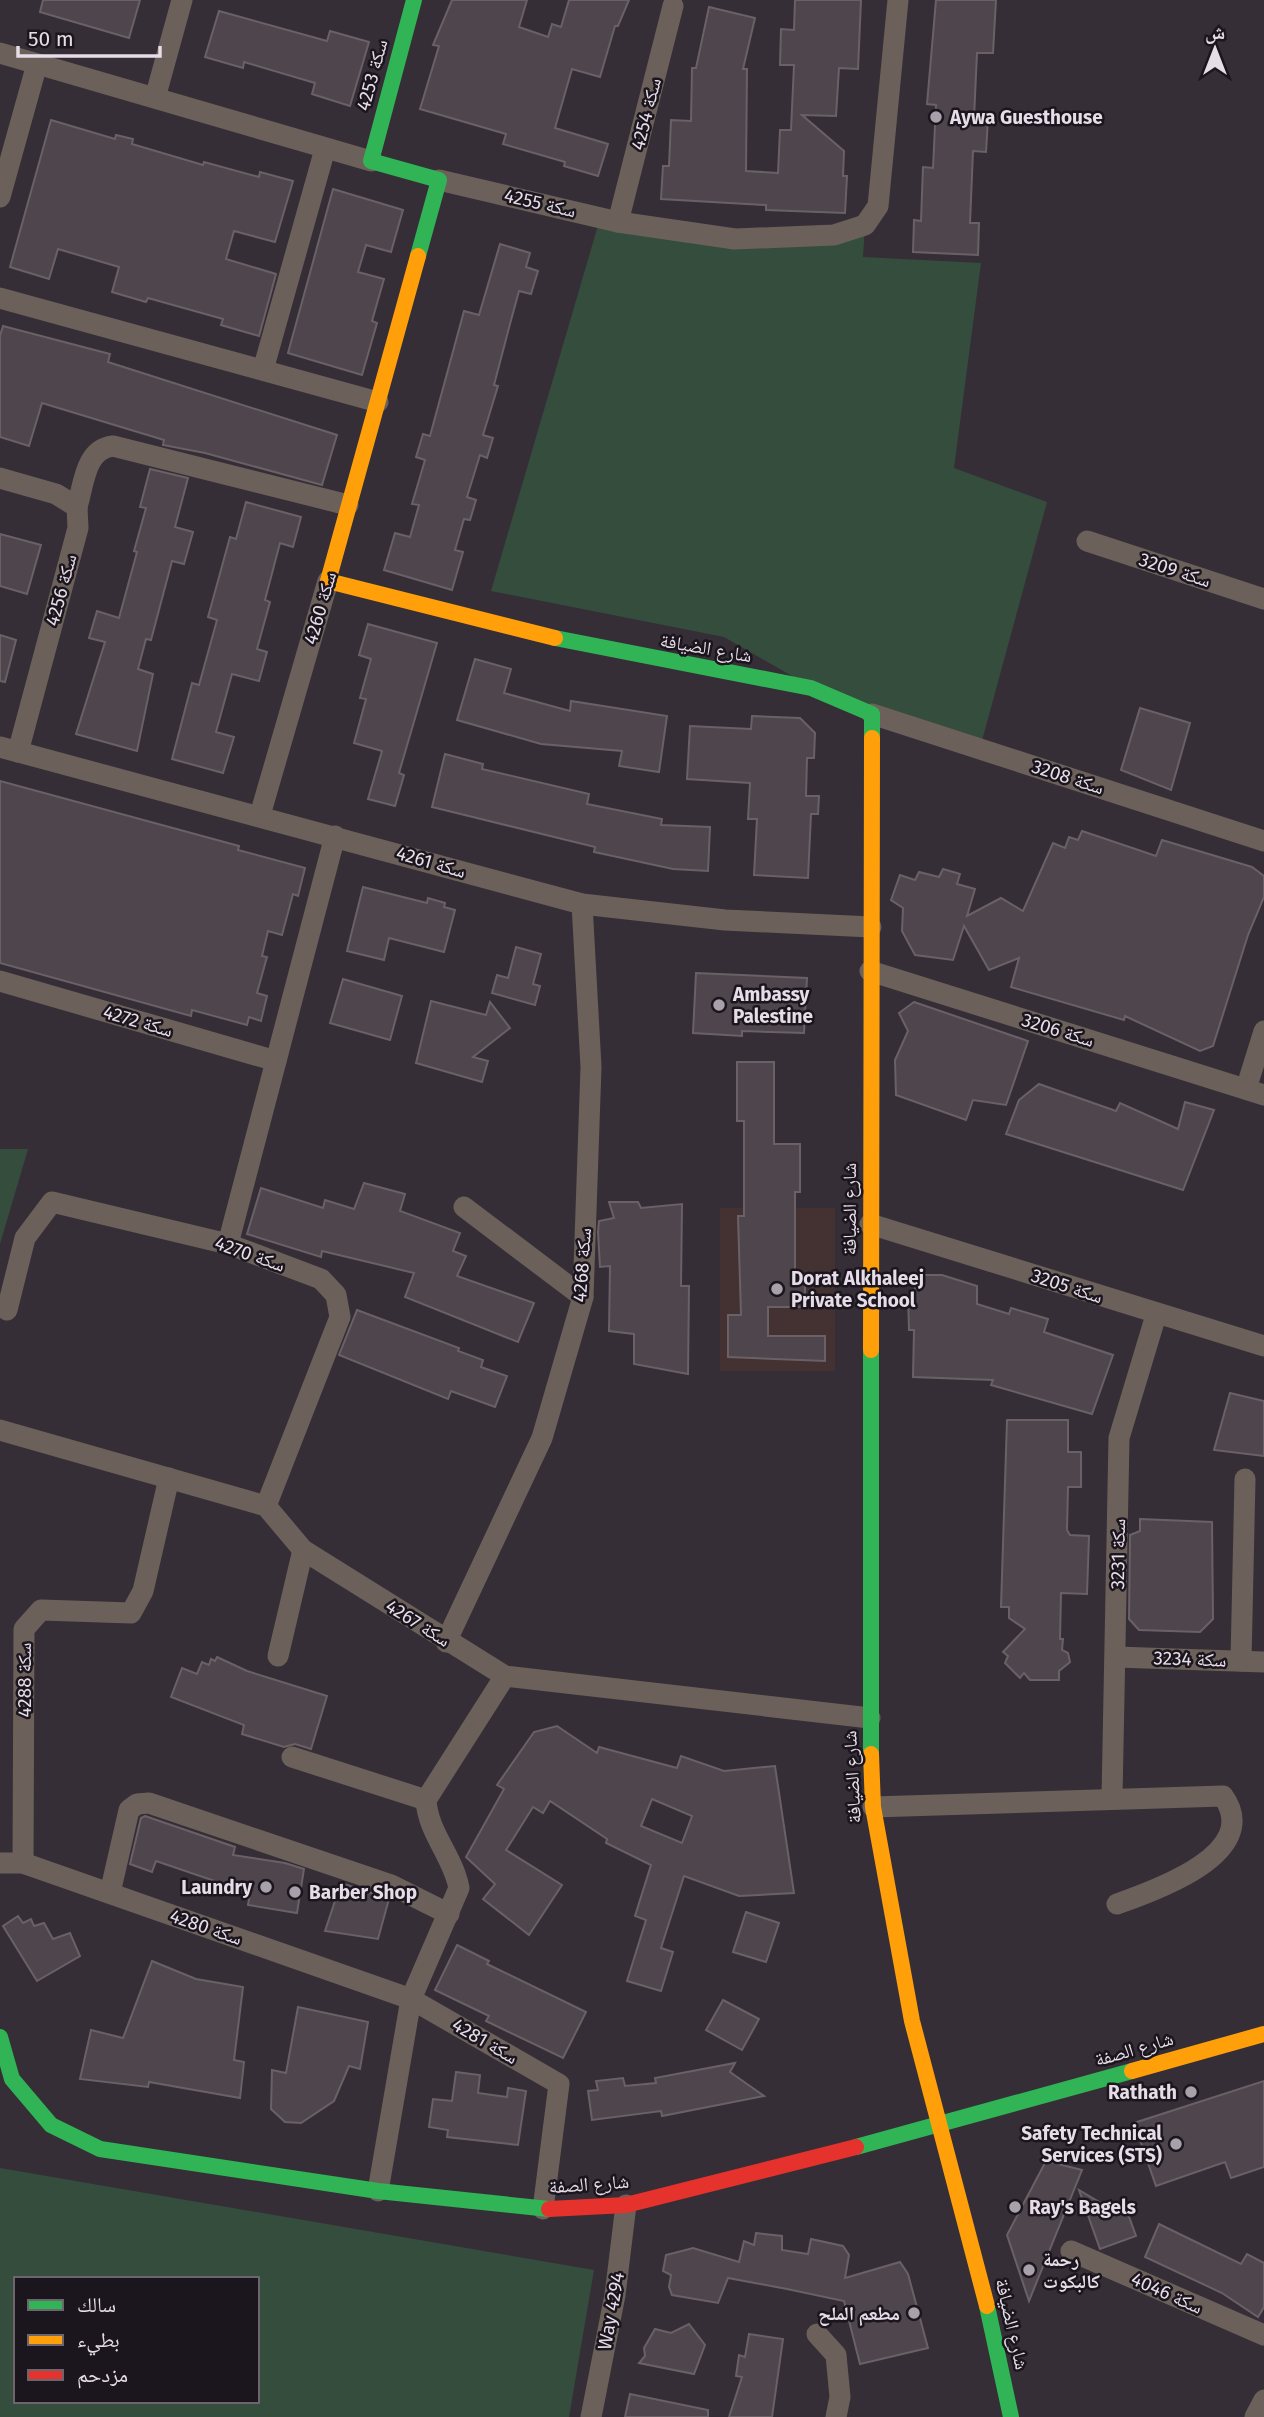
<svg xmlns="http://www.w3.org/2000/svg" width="1264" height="2417" font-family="'Fira Sans','Noto Naskh Arabic',sans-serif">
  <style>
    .education { fill: #443132 }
    .green { fill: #354d3d; fill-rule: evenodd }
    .building { fill: #4e464c; stroke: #696166; stroke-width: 2; fill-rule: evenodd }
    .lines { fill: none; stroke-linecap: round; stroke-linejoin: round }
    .street { stroke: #6b615a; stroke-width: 21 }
    .fast { stroke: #30b455; stroke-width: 16 }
    .slow { stroke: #ff9f0a; stroke-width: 16 }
    .jam { stroke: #e5322d; stroke-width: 16 }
    .poi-dot { fill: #a8a0aa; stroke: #1b151d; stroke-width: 2.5 }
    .labels { text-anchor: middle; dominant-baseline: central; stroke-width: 5; stroke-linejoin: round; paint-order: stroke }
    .street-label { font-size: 19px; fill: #e6dde8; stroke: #1b151d }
    .poi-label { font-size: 19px; font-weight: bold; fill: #e6dde8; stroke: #1b151d; text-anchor: start }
  </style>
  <rect width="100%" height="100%" fill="#352e37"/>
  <rect class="education" x="720" y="1208" width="115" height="163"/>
  <g class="green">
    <path d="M599,222L735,239L865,226L863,257L981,263L954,468L1047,502L980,748L811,687L724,637L491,591Z"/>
    <path d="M0,1149H28L0,1244Z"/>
    <path d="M0,2168L594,2270L569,2417H0ZM16,2279H257V2401H16Z"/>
  </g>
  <g class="building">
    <path d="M43,0H140L129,38L40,12Z"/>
    <path d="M452,0H527L519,27L548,37L552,24L561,27L569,0H629L618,26H615L600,77L572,69L555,128L608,144L598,176L564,166L565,162L503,144L506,134L420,109L439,46L433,45Z"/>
    <path d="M795,0H861L858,69L839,68L836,116L802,115L844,151L843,176H847L845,213L766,210V205L661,199L663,166H669L671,120L691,121L692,68H696L709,7L755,18L743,69H747L746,171L778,173L780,130H791L794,65H780L781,29L794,30Z"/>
    <path d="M936,0H996L993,53H977L974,118L988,119L986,152L973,151L970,223H979L978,255L913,252L914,220L921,221L923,167L933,168L936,105L927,104Z"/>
    <path d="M219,11L327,41L330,31L369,42L350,106L312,94L315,83L244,62L243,68L205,57Z"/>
    <path d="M51,120L115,139L116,135L133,139L132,144L203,165L204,162L259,177L260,172L293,181L275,242L234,231L226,259L276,274L259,336L221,325L223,319L148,298L146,302L112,292L119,267L58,249L49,279L10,267Z"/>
    <path d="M333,189L403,210L391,252L366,245L358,272L384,279L372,321L377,323L362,375L288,353Z"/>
    <path d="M500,244L530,253L526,267L538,271L531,294L519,291L510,324L494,385L498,386L483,435L493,438L487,458L480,455L467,497L476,500L470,520L464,519L455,550L463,552L452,590L384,570L395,533L410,537L419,505L412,504L425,460L416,457L423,434L430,436L464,311L479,315Z"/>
    <path d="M3,326L110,354L108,362L337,435L322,485L205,453L163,445L164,440L42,403L29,446L0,437V336Z"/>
    <path d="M150,469L188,478L175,527L193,532L184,564L172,561L151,640L146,639L138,669L153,674L137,751L76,734L105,642L89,638L97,611L119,618L137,552L134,551L146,508L140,507Z"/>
    <path d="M246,502L301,517L293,547L280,543L265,600L270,602L257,649L267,652L259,681L232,674L216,732L234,737L223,773L172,759L192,683L199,685L217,620L208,617L230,537L236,539Z"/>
    <path d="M0,534L41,545L27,594L0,586Z"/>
    <path d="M368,624L437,643L399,773L404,775L395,806L368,799L382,751L354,743L366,699L360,698L371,659L359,655Z"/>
    <path d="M0,635L16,640L5,682L0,681Z"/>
    <path d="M475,659L511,669L504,693L570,711L571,701L667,716L659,772L619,766L622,751L541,744L457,720Z"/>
    <path d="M1140,708L1190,723L1171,790L1121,770Z"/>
    <path d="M752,716L800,718L815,733L814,758H807L806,796H819L818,814H811L808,878L754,875L757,819H748L750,783L687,779L690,726L751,729Z"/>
    <path d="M445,754L483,764L482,769L589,794L587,804L662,819L661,825L710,827L708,871L673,869L594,852L595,847L432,807Z"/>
    <path d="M0,781L239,846L238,850L305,868L298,896L293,894L282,935L268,931L262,956L267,957L257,993L267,996L261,1021L249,1017L247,1025L192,1010L191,1016L0,963Z"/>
    <path d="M1082,831L1156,856L1162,840L1252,867L1264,876V897L1248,935L1213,1046L1200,1051L1125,1016L1124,1020L1011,987L1019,958L989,970L964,926L953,960L915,955L902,931L903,908L891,900L900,875L915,880L919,872L939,877L943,869L960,874L957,884L975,889L967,916L1001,898L1023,911L1053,843L1065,848L1069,837L1078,840Z"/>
    <path d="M363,887L427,903L428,898L445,903L444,907L455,910L444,952L389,938L384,960L347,951Z"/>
    <path d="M516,947L541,954L533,984L540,986L535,1005L492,993L497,975L508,978Z"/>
    <path d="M696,973L807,978L804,1033L742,1031V1036L693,1033Z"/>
    <path d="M343,979L402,996L390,1040L330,1023Z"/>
    <path d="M431,1001L486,1015L490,1002L510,1028L473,1057L488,1061L482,1082L416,1063Z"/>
    <path d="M914,1002L1028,1041L1006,1105L973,1100L966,1120L896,1095L895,1060L908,1031L899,1013Z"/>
    <path d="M737,1062H774V1144H800V1192H795V1284H805V1307H768V1336H825V1361L728,1357V1315H741L738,1216H744V1121H737Z"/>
    <path d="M1039,1084L1116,1111L1120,1103L1178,1129L1185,1102L1214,1110L1183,1190L1006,1134L1019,1100Z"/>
    <path d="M364,1183L405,1194L400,1211L460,1233L453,1251L466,1256L457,1276L534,1303L518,1342L405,1297L414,1273L322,1251L321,1257L247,1234L261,1188L323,1208L325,1200L354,1209Z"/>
    <path d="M609,1202H638L641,1208L682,1204L681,1286H689L688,1374L634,1364V1334L609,1331L610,1266L600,1267L598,1232L599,1221L614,1218Z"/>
    <path d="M915,1275H942L977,1286V1304L1009,1314L1011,1308L1048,1319L1044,1332L1113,1355L1092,1414L991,1385L993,1380L913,1377L914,1330H909L908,1295H915Z"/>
    <path d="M357,1310L459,1348L458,1351L483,1360L481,1367L507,1376L495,1407L451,1391L448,1399L339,1355Z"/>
    <path d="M1230,1393L1264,1401V1456L1214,1450Z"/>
    <path d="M1007,1420H1068V1452H1081V1487H1068L1067,1530L1070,1535L1089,1536L1087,1594L1061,1593L1060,1639H1063L1062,1650L1068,1653L1070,1662L1059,1671V1680H1030L1024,1673L1020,1678L1005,1663L1008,1656L1003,1652L1025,1629L1009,1618V1607H1001Z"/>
    <path d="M1140,1519L1212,1522L1213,1619L1200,1632L1139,1630L1129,1619L1130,1535L1140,1531Z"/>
    <path d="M217,1657L247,1671L327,1696L311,1749L295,1744L284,1747L242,1734L244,1725L171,1697L182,1668L197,1674L202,1662L209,1665L211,1659L215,1661Z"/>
    <path d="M557,1726L597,1753L599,1747L677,1768L681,1756L724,1771L775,1766L794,1893L739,1896L684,1876L661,1948L673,1952L661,1991L627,1981L646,1920L635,1916L651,1865L606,1843L607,1839L550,1801L543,1813L533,1807L506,1850L562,1885L529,1935L483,1899L495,1884L466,1857L504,1789L497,1785L534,1732ZM652,1799L692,1816L682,1843L641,1826Z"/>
    <path d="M145,1816L235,1847L233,1855L285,1863L304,1869L297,1913L248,1905L250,1893L156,1861L152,1872L130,1864L141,1818Z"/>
    <path d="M341,1883L389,1899L378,1939L325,1931Z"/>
    <path d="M746,1912L779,1923L766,1962L733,1952Z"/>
    <path d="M18,1916L23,1923L31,1919L34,1926L44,1923L53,1939L70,1933L80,1956L37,1981L3,1926Z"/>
    <path d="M457,1945L489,1961L487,1964L586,2012L563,2058L486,2021L489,2016L435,1990Z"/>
    <path d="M152,1961L196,1979L243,1987L234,2060L244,2062L240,2098L149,2082L148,2087L80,2079L91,2030L123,2038Z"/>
    <path d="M723,2000L759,2019L742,2050L706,2030Z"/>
    <path d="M298,2007L368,2022L360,2069L349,2066L334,2101L301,2123L285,2122L271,2109L272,2070L286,2073Z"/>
    <path d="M735,2063L730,2072L764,2096L662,2116L661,2111L592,2120L588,2091L598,2090L596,2081L623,2078L625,2086L656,2083L655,2078Z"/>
    <path d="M456,2072L480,2075L478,2093L507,2097L508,2088L526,2091L518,2145L447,2137L448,2130L429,2127L433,2099L452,2101Z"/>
    <path d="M1264,2081V2167L1231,2178L1225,2162L1156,2186L1134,2123Z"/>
    <path d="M1046,2161L1082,2170L1029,2301L1007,2235Z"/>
    <path d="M1079,2190L1101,2203L1109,2202L1128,2214L1136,2236L1100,2249Z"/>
    <path d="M1159,2224L1241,2264L1247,2254L1264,2263V2307L1258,2317L1222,2293L1145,2257Z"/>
    <path d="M756,2233L782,2236V2250L808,2254L811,2239L843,2246L849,2255L845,2278L900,2262L908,2274L928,2348L860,2364L844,2301L787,2289L728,2278L718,2303L672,2295L669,2287L671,2275L663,2271L666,2255L693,2248L739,2262L744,2241L754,2245Z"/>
    <path d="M689,2324L705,2345L694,2374L639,2363L645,2356L644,2348L655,2329L671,2333Z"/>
    <path d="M749,2334L783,2339L772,2417H729L742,2377L736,2376L739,2355L745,2357Z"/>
    <path d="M630,2394L708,2410V2417H625Z"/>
  </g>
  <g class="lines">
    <g class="street">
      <path d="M0,53L371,161"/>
      <path d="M155,98L182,0"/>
      <path d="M439,180L618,222L735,239L834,235L865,225L878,206L898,0"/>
      <path d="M0,197L37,64"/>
      <path d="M618,222L673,6"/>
      <path d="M0,298L378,402"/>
      <path d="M263,370L325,149"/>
      <path d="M0,478L56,494L77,507L78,528L18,752"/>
      <path d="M77,507C84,484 85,449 113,446L348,505"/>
      <path d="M1087,541L1264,599"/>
      <path d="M872,714L1264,841"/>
      <path d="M0,747L582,904L725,920L871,927"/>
      <path d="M260,815L328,581"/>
      <path d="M870,971L1264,1095"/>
      <path d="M0,981L276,1061"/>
      <path d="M1246,1089L1264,1031"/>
      <path d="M464,1207L583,1297"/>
      <path d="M870,1224L1264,1346"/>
      <path d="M228,1244L335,836"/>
      <path d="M7,1310L25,1238L52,1202L228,1244L321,1279L336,1295L340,1317L266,1506"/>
      <path d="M0,1430L266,1506L303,1550L505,1676L870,1718"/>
      <path d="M446,1642L542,1438L583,1297L591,1067L582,904"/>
      <path d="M278,1656L303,1550"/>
      <path d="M1116,1657L1264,1662"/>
      <path d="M1241,1661L1245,1479"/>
      <path d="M292,1757L426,1800"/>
      <path d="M1112,1798L1119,1438L1156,1315"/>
      <path d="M873,1807L1223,1796C1264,1853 1154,1891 1117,1904"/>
      <path d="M0,1863H23L411,1999L559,2084L543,2209"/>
      <path d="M23,1863L24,1629L41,1610L131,1613L143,1591L169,1478"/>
      <path d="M110,1893L129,1810L137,1804L149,1803L391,1885L449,1914"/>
      <path d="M378,2191L411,1999L459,1888C453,1856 428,1833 426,1800L505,1676"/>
      <path d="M1071,2251L1264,2335"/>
      <path d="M817,2334L836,2355L840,2397L836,2417"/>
      <path d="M591,2417L615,2295L626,2205"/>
      <path d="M1255,2417L1264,2400"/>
    </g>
    <g class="fast">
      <path d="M414,0L371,161L439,180L418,256"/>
      <path d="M555,638L811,688L872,714V738"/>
      <path d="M871,1350V1754"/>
      <path d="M0,2037L12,2079L51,2125L100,2149L378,2191L549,2209"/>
      <path d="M856,2147L1132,2071"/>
      <path d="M987,2306L1011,2417"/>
    </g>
    <g class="slow">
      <path d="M418,256L328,581L555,638"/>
      <path d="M871,1350L872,738"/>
      <path d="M871,1754L873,1807L912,2021L987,2306"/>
      <path d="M1132,2071L1264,2034"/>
    </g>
    <path class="jam" d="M549,2209L626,2205L856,2147"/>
  </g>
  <g class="poi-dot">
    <circle cx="936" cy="117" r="7"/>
    <circle cx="719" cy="1005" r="7"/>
    <circle cx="777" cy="1289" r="7"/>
    <circle cx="266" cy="1887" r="7"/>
    <circle cx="295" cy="1892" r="7"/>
    <circle cx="1191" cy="2092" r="7"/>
    <circle cx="1176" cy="2144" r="7"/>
    <circle cx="1015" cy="2207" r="7"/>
    <circle cx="1029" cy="2270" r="7"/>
    <circle cx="914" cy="2313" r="7"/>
  </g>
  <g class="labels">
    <g class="street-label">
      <text transform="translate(372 75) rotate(-75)">سكة 4253</text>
      <text transform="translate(646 114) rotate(-76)">سكة 4254</text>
      <text transform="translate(540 203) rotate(13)">سكة 4255</text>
      <text transform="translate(1175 570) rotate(18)">سكة 3209</text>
      <text transform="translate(61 590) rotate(-75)">سكة 4256</text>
      <text transform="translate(320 608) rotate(-74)">سكة 4260</text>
      <text transform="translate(706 648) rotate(10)">شارع الضيافة</text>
      <text transform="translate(1068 777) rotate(18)">سكة 3208</text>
      <text transform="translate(431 862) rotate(16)">سكة 4261</text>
      <text transform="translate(138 1021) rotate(16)">سكة 4272</text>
      <text transform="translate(1058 1030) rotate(17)">سكة 3206</text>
      <text transform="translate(849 1209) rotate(-90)">شارع الضيافة</text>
      <text transform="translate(250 1254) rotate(19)">سكة 4270</text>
      <text transform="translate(582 1265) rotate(-86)">سكة 4268</text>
      <text transform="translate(1067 1286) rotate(18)">سكة 3205</text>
      <text transform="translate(1118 1554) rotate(-89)">سكة 3231</text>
      <text transform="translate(418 1623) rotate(32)">سكة 4267</text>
      <text transform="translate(1190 1659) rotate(2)">سكة 3234</text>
      <text transform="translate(24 1680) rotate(-90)">سكة 4288</text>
      <text transform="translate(852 1777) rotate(-93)">شارع الضيافة</text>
      <text transform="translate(206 1927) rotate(19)">سكة 4280</text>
      <text transform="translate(485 2041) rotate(30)">سكة 4281</text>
      <text transform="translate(1134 2049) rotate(-16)">شارع الصفة</text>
      <text transform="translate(589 2184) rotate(-4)">شارع الصفة</text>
      <text transform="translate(1167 2293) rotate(24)">سكة 4046</text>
      <text transform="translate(611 2311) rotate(-80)">Way 4294</text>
      <text transform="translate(1012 2324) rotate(77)">شارع الضيافة</text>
    </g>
    <g class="poi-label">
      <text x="950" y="117">Aywa Guesthouse</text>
      <text x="733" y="994">Ambassy<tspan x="733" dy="22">Palestine</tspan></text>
      <text x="791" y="1278">Dorat Alkhaleej<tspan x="791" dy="22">Private School</tspan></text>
      <text x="252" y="1887" text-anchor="end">Laundry</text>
      <text x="309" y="1892">Barber Shop</text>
      <text x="1177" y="2092" text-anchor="end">Rathath</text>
      <text x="1162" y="2133" text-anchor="end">Safety Technical<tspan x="1162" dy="22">Services (STS)</tspan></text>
      <text x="1029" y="2207">Ray's Bagels</text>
      <text x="1043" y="2259">رحمة<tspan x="1043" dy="22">كالبكوت</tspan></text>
      <text x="900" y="2313" text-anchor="end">مطعم الملح</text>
    </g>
  </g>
  <rect x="14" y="2277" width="245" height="126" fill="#1b151d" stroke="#6c656e" stroke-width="2"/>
  <rect x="28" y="2300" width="35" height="10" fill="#30b455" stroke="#6c656e" stroke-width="2"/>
  <text x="77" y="2312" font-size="21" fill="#e6dde8">سالك</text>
  <rect x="28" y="2335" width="35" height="10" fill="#ff9f0a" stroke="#6c656e" stroke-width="2"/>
  <text x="77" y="2347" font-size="21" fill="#e6dde8">بطيء</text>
  <rect x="28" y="2370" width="35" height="10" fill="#e5322d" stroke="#6c656e" stroke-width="2"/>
  <text x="77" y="2382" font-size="21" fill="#e6dde8">مزدحم</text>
  <g transform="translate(1215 49)" stroke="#1b151d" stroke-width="5" paint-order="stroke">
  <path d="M0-5L12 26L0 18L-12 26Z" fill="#e6dde8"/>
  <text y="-10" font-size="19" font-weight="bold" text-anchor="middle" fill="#e6dde8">ش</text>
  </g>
  <path d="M18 46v10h142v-10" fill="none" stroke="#e6dde8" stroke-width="3.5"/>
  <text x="28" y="46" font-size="21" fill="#e6dde8" stroke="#1b151d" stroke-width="5" paint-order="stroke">50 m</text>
</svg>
